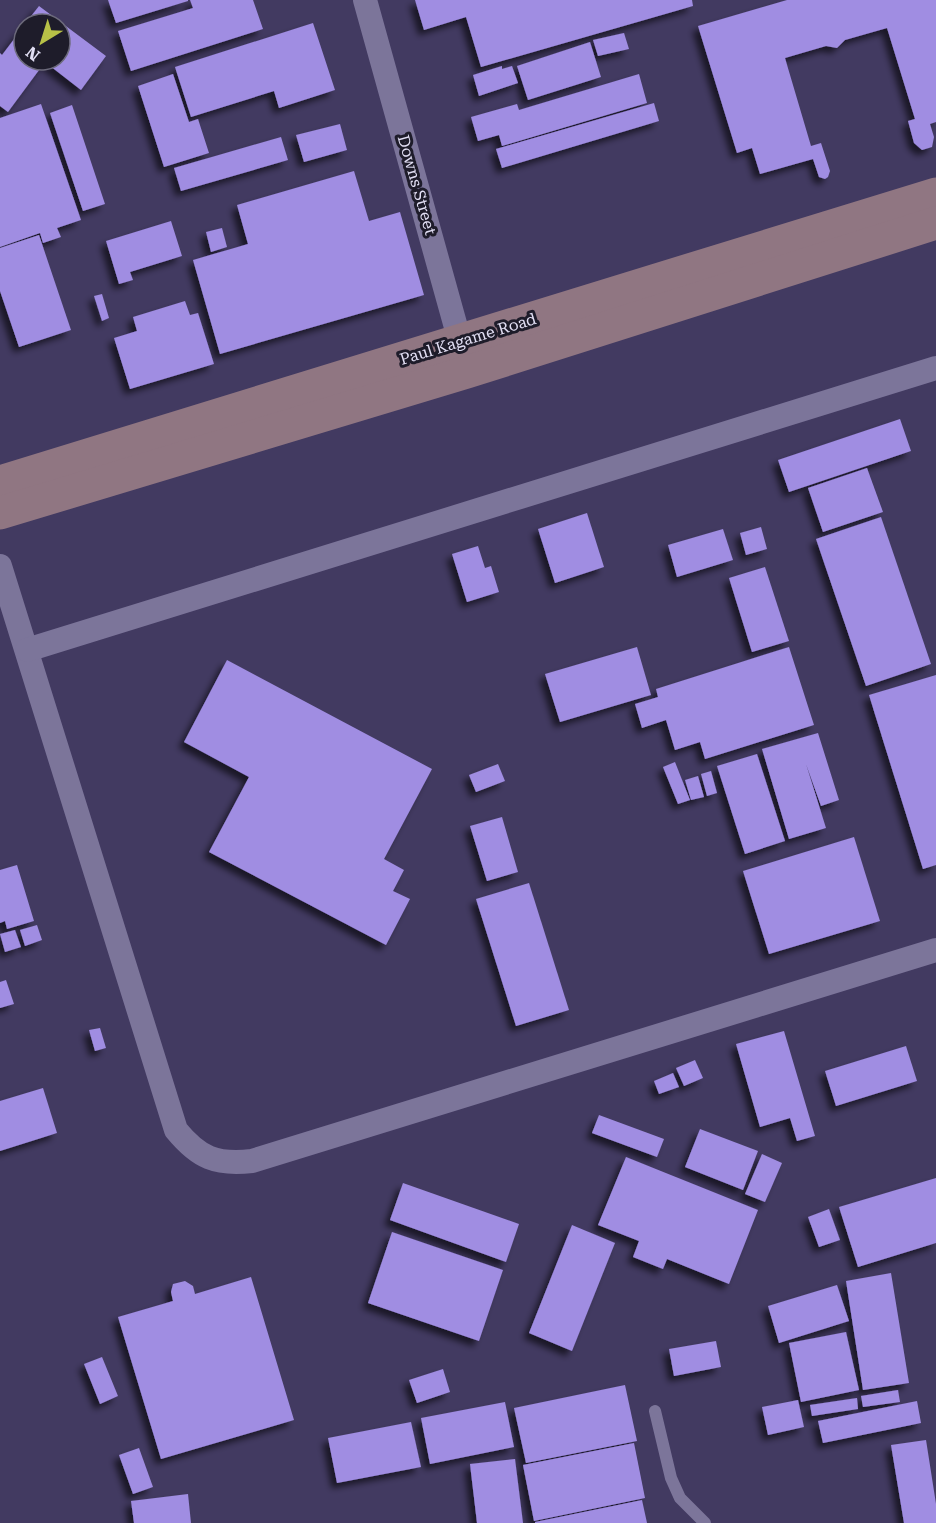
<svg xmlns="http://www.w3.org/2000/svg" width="936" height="1523" font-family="'Roboto Serif',serif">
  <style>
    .built { fill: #423a61; fill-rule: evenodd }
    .building { fill: #a08de2; filter: url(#shadow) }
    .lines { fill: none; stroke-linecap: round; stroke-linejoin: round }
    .lane { stroke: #7c759a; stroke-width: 12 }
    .street { stroke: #7c759a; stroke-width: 24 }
    .secondary { stroke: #907682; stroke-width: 33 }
    .labels { text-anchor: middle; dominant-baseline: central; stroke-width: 6; stroke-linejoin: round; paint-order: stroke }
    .street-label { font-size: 16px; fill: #e2dff4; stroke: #1e1c2a }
  </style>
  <defs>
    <filter id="shadow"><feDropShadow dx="-5.5" dy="5.5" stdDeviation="3" flood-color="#0009"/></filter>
  </defs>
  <rect width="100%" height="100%" fill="#383151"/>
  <path class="built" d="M0,0H936V1523H0ZM24,24H60V60H24Z"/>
  <g class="building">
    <path d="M108,0H188V1L116,23Z"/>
    <path d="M190,0H253L263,29L131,71L118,31L193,8Z"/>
    <path d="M415,0H692L693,6L481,67L466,17L424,30Z"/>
    <path d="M787,0H936V122L930,124L934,137L932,147L922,150L914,143L908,121L915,119L887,28L845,40L837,48L826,46L785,58L811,146L821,143L830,171L828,177L825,179L819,177L813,159L760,174L752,148L737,153L698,26Z"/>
    <path d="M39,6L106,56L81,90L45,62L8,112L0,106V53L2,55L24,26V60H60V24H25Z"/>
    <path d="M313,23L335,90L279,108L274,91L191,117L175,67Z"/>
    <path d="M624,33L629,49L598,56L593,40Z"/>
    <path d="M590,42L601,77L528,100L517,66Z"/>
    <path d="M502,66V69L512,66L518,83L479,96L473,75Z"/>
    <path d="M173,74L189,122L198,119L209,153L164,167L138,86Z"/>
    <path d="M639,74L647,103L502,146L499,135L478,141L471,117L517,104L519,110Z"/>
    <path d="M654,103L659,121L502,168L496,149Z"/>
    <path d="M41,104L81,220L57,228L61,237L43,243L40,233L0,247V118Z"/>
    <path d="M72,105L105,204L83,211L50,113Z"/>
    <path d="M340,124L347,150L304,162L296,135Z"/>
    <path d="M281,137L288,160L181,191L174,168Z"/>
    <path d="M354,171L369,221L400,212L424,295L220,354L193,260L248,244L237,205Z"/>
    <path d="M171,221L182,256L130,272L133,280L119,284L106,241Z"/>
    <path d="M222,228L227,247L211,252L206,232Z"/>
    <path d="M39,235L71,330L19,347L0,291V248Z"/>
    <path d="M102,294L109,318L102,321L94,296Z"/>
    <path d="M185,301L190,315L198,313L214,364L130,389L114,338L137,331L133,317Z"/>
    <path d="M900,419L911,451L789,492L778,460Z"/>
    <path d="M867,468L883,512L823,532L808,488Z"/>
    <path d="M587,513L604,567L555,583L538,529Z"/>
    <path d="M881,517L931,664L866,686L816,539Z"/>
    <path d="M761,527L767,549L746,555L740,533Z"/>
    <path d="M723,529L733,560L677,577L668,545Z"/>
    <path d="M478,546L485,568L491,566L499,592L467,602L452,554Z"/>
    <path d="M765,567L789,641L752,652L729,578Z"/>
    <path d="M637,647L651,695L560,722L545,674Z"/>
    <path d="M789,647L814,725L705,759L700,742L675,750L666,720L642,728L635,704L658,697L656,689Z"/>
    <path d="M227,660L432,769L384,859L404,870L393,891L410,899L386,945L209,852L249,777L184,742Z"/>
    <path d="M936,675V865L923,869L869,695Z"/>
    <path d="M818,733L839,800L821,806L806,764L826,828L789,839L762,749Z"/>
    <path d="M757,754L785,841L745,854L717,766Z"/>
    <path d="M675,762L690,800L678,804L663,767Z"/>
    <path d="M498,764L505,781L476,792L469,775Z"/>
    <path d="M711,771L717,793L707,796L701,774Z"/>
    <path d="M698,776L704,797L691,800L685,780Z"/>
    <path d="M502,817L518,872L487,881L470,826Z"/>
    <path d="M854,837L880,921L769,954L743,871Z"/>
    <path d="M17,865L34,921L7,929L5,921L0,923V870Z"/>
    <path d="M529,883L569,1010L516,1026L476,899Z"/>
    <path d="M37,925L42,940L25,946L20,930Z"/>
    <path d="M15,930L21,947L5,952L0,934Z"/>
    <path d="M6,980L14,1004L0,1008V982Z"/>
    <path d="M100,1028L106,1048L95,1051L89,1030Z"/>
    <path d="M784,1031L815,1136L797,1141L790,1118L760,1127L736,1044Z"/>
    <path d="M906,1046L917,1081L836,1106L825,1071Z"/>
    <path d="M695,1060L703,1078L684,1086L676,1068Z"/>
    <path d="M673,1073L679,1087L659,1094L654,1081Z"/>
    <path d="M43,1088L57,1133L0,1151V1101Z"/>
    <path d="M599,1115L664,1139L657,1157L592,1133Z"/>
    <path d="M700,1129L758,1151L743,1190L685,1167Z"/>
    <path d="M762,1154L782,1163L765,1202L745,1194Z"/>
    <path d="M626,1157L758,1210L729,1284L667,1259L663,1269L633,1257L639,1241L598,1225Z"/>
    <path d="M936,1178V1243L858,1267L839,1207Z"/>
    <path d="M403,1183L519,1224L506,1262L390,1220Z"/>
    <path d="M829,1209L840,1240L819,1247L808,1217Z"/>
    <path d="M572,1225L615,1243L572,1351L529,1333Z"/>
    <path d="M392,1232L503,1270L479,1341L368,1303Z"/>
    <path d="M891,1273L909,1383L863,1390L846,1281Z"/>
    <path d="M251,1277L294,1420L161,1459L118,1317L173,1301L171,1292L173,1284L185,1281L193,1286L195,1294Z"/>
    <path d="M837,1285L849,1321L779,1343L768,1306Z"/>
    <path d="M846,1332L859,1390L801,1402L789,1343Z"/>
    <path d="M716,1341L721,1367L674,1376L669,1349Z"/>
    <path d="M102,1357L118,1396L100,1404L84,1364Z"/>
    <path d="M443,1369L450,1392L417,1403L409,1380Z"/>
    <path d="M625,1385L637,1441L526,1463L514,1408Z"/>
    <path d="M898,1390L900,1402L863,1407L861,1396Z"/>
    <path d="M857,1398L858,1409L812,1416L810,1405Z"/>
    <path d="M798,1400L804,1427L768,1435L762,1407Z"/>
    <path d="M917,1401L921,1423L823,1443L818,1421Z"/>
    <path d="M505,1402L514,1447L430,1464L421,1418Z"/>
    <path d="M411,1422L421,1467L337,1483L328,1438Z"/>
    <path d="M926,1440L936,1504V1523H904L891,1445Z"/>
    <path d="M634,1443L645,1498L534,1521L523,1465Z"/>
    <path d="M139,1448L153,1487L133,1494L119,1455Z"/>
    <path d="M515,1459L523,1523H477L470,1464Z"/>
    <path d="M188,1494L191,1523H134L131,1501Z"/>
    <path d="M642,1500L647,1523H535V1522Z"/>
  </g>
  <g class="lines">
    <path class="lane" d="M655,1411L671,1478L680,1498L705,1523"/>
    <g class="street">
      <path d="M365,0L464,356"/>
      <path d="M0,566L176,1130C199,1158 216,1165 252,1161L936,950"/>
      <path d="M27,650L936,368"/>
    </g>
    <g class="secondary">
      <path d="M0,482L936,194"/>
      <path d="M0,513L467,372L936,223"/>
    </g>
  </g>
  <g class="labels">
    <g class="street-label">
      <text transform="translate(417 185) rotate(74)">Downs Street</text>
      <text transform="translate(468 339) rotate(-17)">Paul Kagame Road</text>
    </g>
  </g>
  <g transform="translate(42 42) rotate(218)"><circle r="28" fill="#1e1c2a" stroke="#6c6a7b" stroke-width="1.5"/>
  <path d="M0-4.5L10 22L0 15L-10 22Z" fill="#b8c147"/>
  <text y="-9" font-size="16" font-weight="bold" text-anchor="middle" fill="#e2dff4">N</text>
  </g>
</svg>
